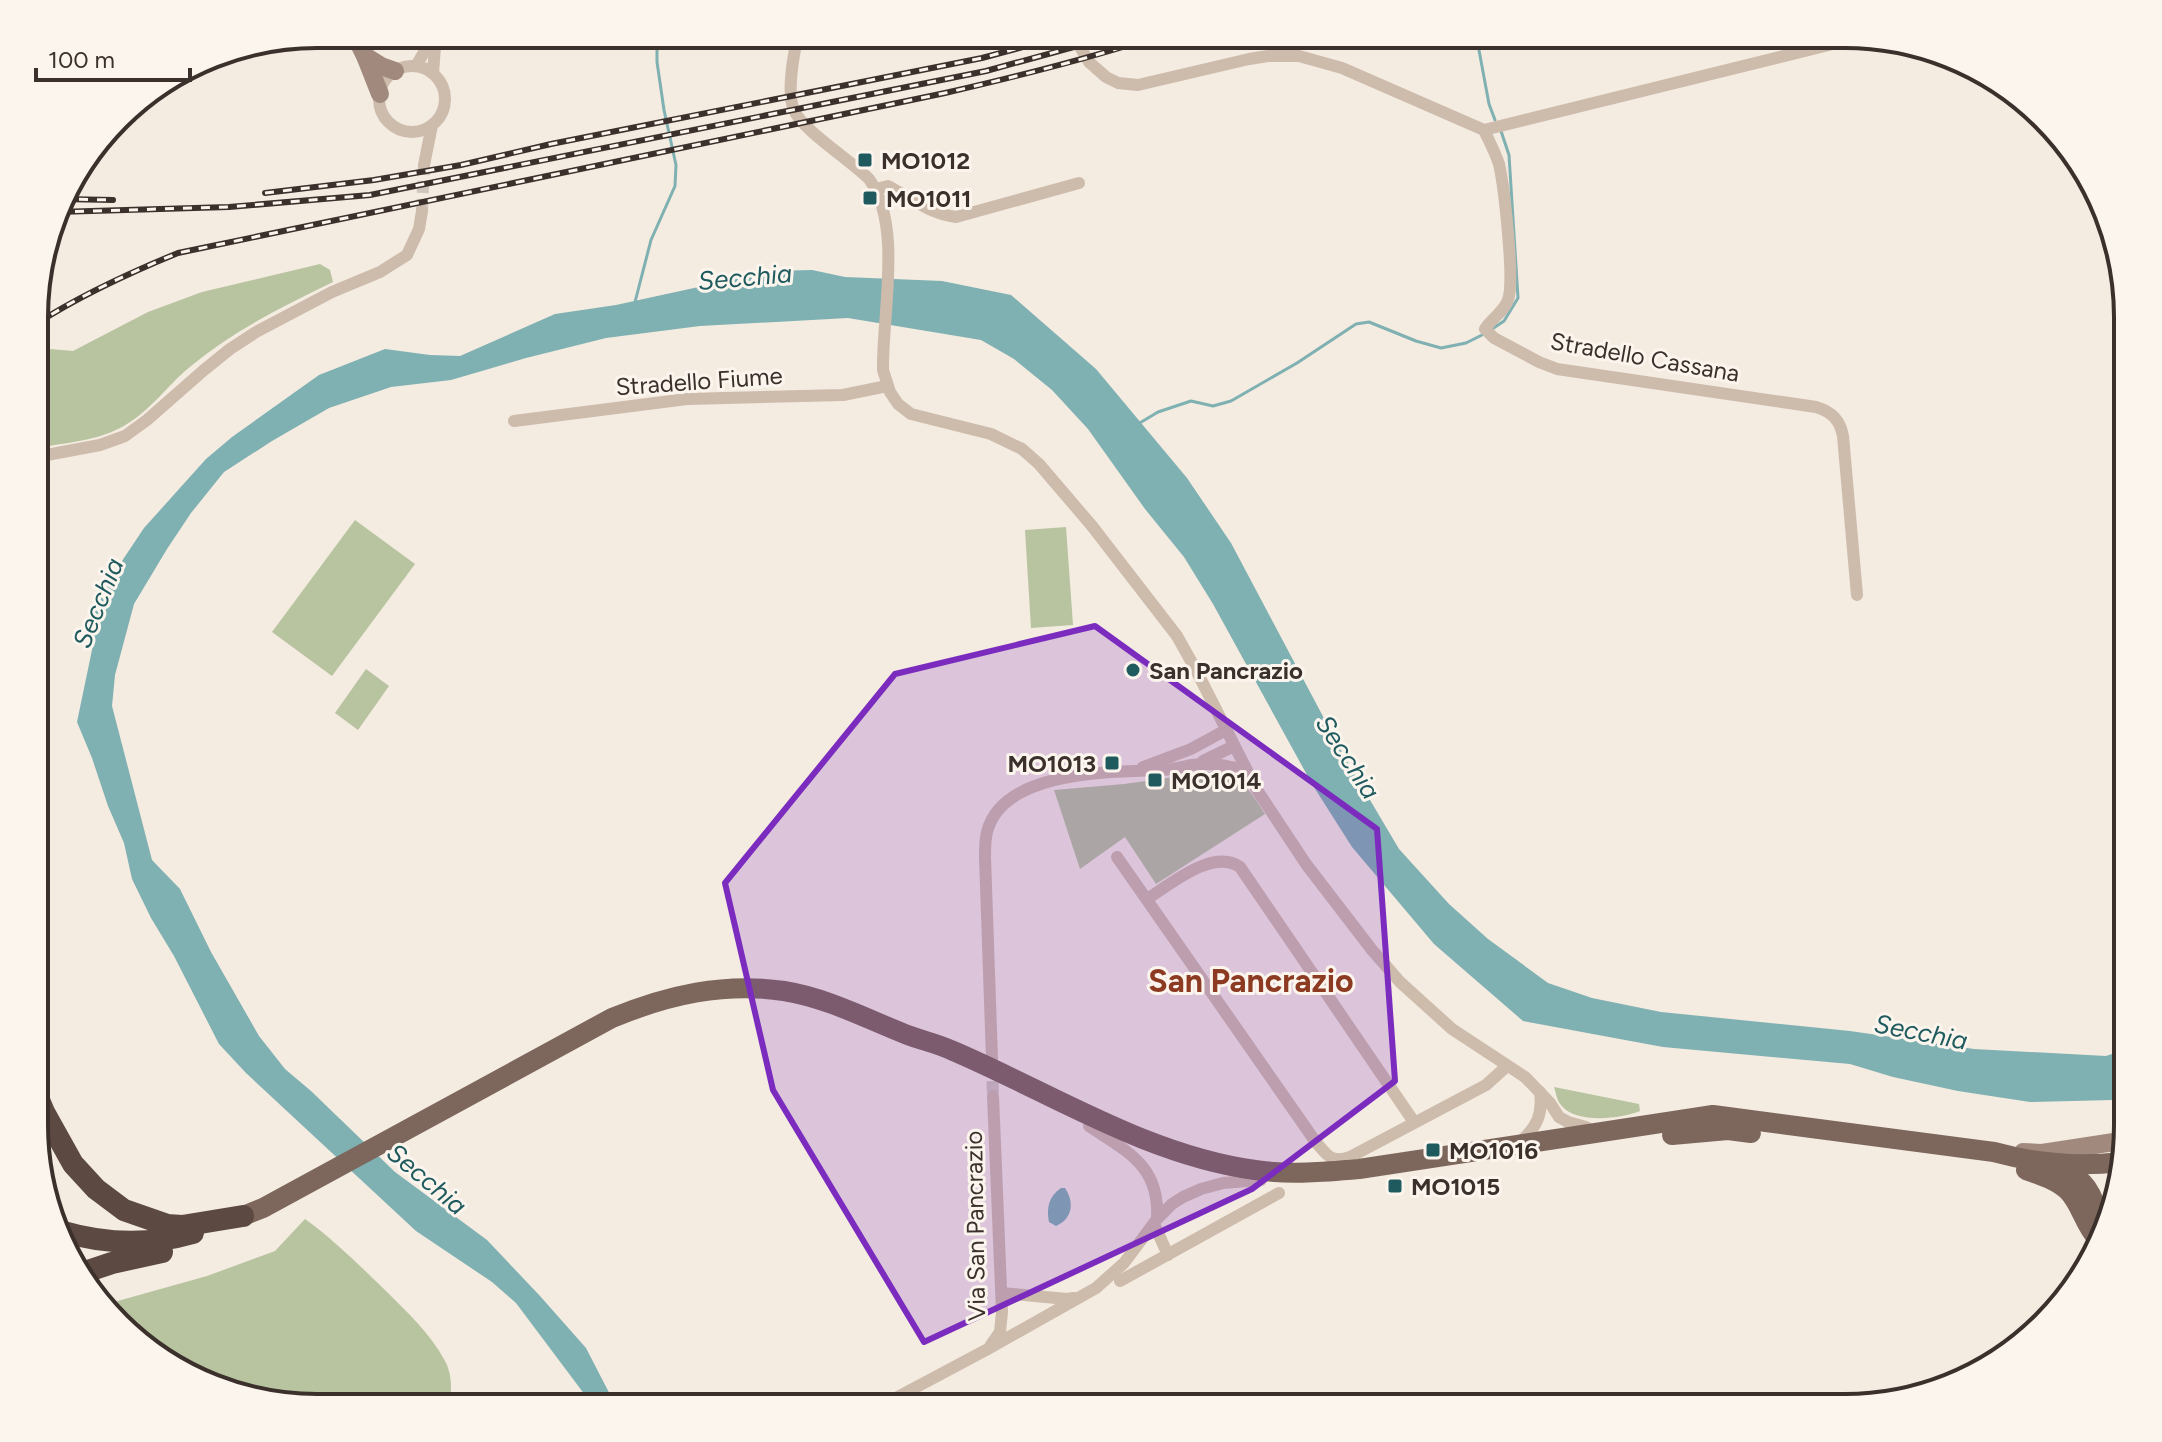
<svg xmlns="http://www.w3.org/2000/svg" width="2162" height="1442" font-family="Figtree,sans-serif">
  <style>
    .green { fill: #b8c4a0 }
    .water { fill: #7fb0b2 }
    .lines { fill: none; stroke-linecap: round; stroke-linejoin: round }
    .stream { stroke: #7fb0b2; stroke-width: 3 }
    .street-tunnel { stroke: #cfc6bd; stroke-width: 12; stroke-dasharray: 12 6; stroke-linecap: butt }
    .street { stroke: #cdbbac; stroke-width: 12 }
    .secondary { stroke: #a18a7d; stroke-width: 18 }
    .primary { stroke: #7d675c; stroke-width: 20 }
    .highway { stroke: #5c4a42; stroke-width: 22 }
    .rail-casing { stroke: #3b302b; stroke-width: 6 }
    .rail { stroke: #fbf5ee; stroke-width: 3; stroke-dasharray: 9; stroke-linecap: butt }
    .marked { fill: #7b2cbf; fill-opacity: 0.2; stroke: #7b2cbf; stroke-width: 6; stroke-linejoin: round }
    .poi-dot { fill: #1f5a5e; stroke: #fbf5ee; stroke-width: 3 }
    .labels { text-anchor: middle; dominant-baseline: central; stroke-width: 6; stroke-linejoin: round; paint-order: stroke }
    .poi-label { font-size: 24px; font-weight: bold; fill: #3b302b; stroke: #fbf5ee; text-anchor: start }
    .street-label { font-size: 24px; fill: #3b302b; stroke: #fbf5ee }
    .water-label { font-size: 26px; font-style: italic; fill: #1f5a5e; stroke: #fbf5ee }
    .district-label { font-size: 32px; font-weight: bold; fill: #8c3b22; stroke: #fbf5ee }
    .rim { fill: none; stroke: #3b302b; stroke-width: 4 }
  </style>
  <rect width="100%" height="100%" fill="#f4ebe1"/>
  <g class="green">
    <path d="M320,264L330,270L333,282C281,307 229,333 185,371C164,390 146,415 120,428C95,441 64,443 36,448V340L50,349L73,351L148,312L202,292Z"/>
    <path d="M355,520L415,564L332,676L272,632Z"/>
    <path d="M1066,527L1073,625L1031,628L1025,530Z"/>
    <path d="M366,669L389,686L358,730L335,713Z"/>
    <path d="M1218,771C1242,775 1253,795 1265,814L1156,884L1125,837L1080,869L1054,790L1124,784Z"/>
    <path d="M1554,1087L1639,1104L1640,1111C1621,1119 1575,1124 1561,1105C1557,1101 1556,1093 1554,1087Z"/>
    <path d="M305,1219C334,1240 359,1265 385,1290C406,1311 431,1334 445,1361C452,1373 454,1397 445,1408H317L279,1402L147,1346L107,1304L207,1276L275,1251Z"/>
  </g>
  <g class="water">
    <path d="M812,270L845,277L942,281L1011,295L1096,369L1187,478L1231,543L1344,756L1399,849L1449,904L1488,939L1548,983L1592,998L1661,1012L1850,1031L1974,1049L2106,1056L2127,1049V1096L2112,1100L2030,1102L1958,1091L1893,1077L1850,1064L1663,1047L1523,1021L1434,944L1352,847L1312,784L1213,604L1184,557L1145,509L1088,429L1052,390L1014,359L981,340L848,318L700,326L606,338L526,358L451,380L391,387L329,408L272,441L224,472L191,513L167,549L134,604L115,675L112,706L152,860L180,889L211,952L259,1036L285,1069L311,1091L395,1172L487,1240L540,1296L586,1348L617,1408H591L585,1395L516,1303L492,1282L416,1231L246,1073L219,1044L174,956L151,918L132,879L124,843L108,806L92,758L77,722L92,650L94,612L114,573L144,528L206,459L232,437L319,375L385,349L430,355L460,356L555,314L616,305L772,271Z"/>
    <path d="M1061,1188H1065C1075,1203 1072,1219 1056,1226L1049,1222C1046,1208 1049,1196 1061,1188Z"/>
  </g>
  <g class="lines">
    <g class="stream">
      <path d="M1476,34L1489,104L1495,120"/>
      <path d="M635,302L651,240L675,186L676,165L664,110L657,62V47"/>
      <path d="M1492,329L1504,321L1518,298L1509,155L1500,128"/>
      <path d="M1138,424L1158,412L1191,401L1213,406L1231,401L1297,363L1356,324L1369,322L1416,341L1441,348L1466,343L1486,333"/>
    </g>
    <g class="street-tunnel">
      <path d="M422,211L424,165"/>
      <path d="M992,1063L993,1096"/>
    </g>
    <g class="street">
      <path d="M798,34C794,53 786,92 794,110C802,130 852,161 869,179C903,225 882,314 883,370L890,392L898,404L911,414L991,434L1022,449L1039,464L1092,526L1177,636L1196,670L1257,790L1306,864L1372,950L1400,982L1452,1029L1525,1077L1550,1103L1559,1117L1568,1122L1586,1127L1594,1132"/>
      <path d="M1075,34L1077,42L1089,62L1106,77L1118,83L1138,85L1249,59L1268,56H1299L1342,68L1484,130L1861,37"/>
      <path d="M416,66L433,37"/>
      <circle cx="412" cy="99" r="33"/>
      <path d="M433,73L436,34"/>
      <path d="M1484,130C1489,141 1495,152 1499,164C1504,186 1515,281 1508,300C1504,312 1492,318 1485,329L1494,338L1539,362L1557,369L1816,407C1832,412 1840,420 1843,436L1857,595"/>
      <path d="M424,165L432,125"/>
      <path d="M876,189L888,186C910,198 931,214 956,217L1079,183"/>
      <path d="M514,421L687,399L843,395L887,386"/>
      <path d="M36,457L100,445L125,436L147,420L204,370L230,349L256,332L332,292L380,272L407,255L419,229L422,211"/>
      <path d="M1203,761L1234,746"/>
      <path d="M1143,767L1191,749L1226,730"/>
      <path d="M1117,857L1315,1141C1326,1154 1331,1164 1350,1157L1486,1085L1507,1066"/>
      <path d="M1147,899C1171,884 1213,848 1240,867L1414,1122"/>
      <path d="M992,1059L985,857C985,849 985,840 987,832C1003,770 1111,772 1161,770C1171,770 1182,767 1192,765C1211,762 1228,765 1246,771"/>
      <path d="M1089,1126C1128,1152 1160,1166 1157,1219"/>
      <path d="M1521,1141C1537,1127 1543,1114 1540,1092"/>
      <path d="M1154,1224L1168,1255"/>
      <path d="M1120,1281L1279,1193"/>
      <path d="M1002,1293L1067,1299L1074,1298"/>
      <path d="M991,1345L1000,1332L1002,1312L993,1096"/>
      <path d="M877,1408L986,1350L1096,1288L1124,1263L1157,1219L1172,1204L1183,1197L1201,1189L1223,1183L1261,1180"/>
    </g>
    <g class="secondary">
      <path d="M354,34L365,56L380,94"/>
      <path d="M365,56L381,66L395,71"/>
      <path d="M2023,1152L2042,1153L2127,1140"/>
    </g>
    <g class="primary">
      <path d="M1672,1135L1728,1130L1751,1133"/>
      <path d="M2026,1170C2040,1175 2057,1180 2068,1191C2080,1203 2084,1223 2096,1237"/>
      <path d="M2053,1172C2089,1176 2089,1191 2101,1220"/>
      <path d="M243,1216L263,1208L612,1018C668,995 724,982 784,991C827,998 865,1018 905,1034C920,1040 936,1043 951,1050C1050,1092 1146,1155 1255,1170C1290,1175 1325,1172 1359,1169L1713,1115L1994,1152C2034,1163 2079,1167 2121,1162"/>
    </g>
    <g class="highway">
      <path d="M36,1093L44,1112L73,1164L96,1189L124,1210L167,1225L182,1226L243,1216"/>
      <path d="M60,1231C104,1244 148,1246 193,1233"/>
      <path d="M79,1274L112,1263L162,1252"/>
    </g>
    <g class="rail-casing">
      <g id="rail">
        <path d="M265,193L374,180L461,165L551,144L982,58L1071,34"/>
        <path d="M61,199L113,200"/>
        <path d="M57,212L229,207L370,195L986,71L1121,34"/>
        <path d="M36,324C81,295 129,273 178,253L945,93C1019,76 1092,58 1164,34"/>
      </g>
    </g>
    <use href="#rail" class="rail"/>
  </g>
  <path class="marked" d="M1095,626L1377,829L1395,1081L1252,1189L924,1342L773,1090L725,883L895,674Z"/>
  <g class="poi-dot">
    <rect x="857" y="152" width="16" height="16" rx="4"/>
    <rect x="862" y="190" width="16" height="16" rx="4"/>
    <circle cx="1133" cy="670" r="8"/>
    <rect x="1104" y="755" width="16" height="16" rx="4"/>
    <rect x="1147" y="772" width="16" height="16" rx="4"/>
    <rect x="1425" y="1142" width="16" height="16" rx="4"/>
    <rect x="1387" y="1178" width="16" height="16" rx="4"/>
  </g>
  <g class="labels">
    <g class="poi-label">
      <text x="881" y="160">MO1012</text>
      <text x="886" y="198">MO1011</text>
      <text x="1149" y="670">San Pancrazio</text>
      <text x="1096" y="763" text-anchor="end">MO1013</text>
      <text x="1171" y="780">MO1014</text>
      <text x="1449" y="1150">MO1016</text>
      <text x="1411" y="1186">MO1015</text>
    </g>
    <g class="street-label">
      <text transform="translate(1645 357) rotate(10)">Stradello Cassana</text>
      <text transform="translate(699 381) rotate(-4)">Stradello Fiume</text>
      <text transform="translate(975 1226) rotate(-91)">Via San Pancrazio</text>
    </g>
    <g class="water-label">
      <text transform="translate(745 277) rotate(-5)">Secchia</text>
      <text transform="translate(98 603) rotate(-68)">Secchia</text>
      <text transform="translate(1348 757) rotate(57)">Secchia</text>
      <text transform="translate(1921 1032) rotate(11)">Secchia</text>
      <text transform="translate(427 1179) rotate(40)">Secchia</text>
    </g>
    <g class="district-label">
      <text x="1251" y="981">San Pancrazio</text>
    </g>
  </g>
  <path d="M0 0H2162V1442H0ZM317 48H1845A269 269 0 0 1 2114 317V1125A269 269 0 0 1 1845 1394H317A269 269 0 0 1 48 1125V317A269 269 0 0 1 317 48Z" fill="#fbf5ee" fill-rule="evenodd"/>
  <path class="rim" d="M317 48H1845A269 269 0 0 1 2114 317V1125A269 269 0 0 1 1845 1394H317A269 269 0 0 1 48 1125V317A269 269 0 0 1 317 48Z"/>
  <path d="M36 68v12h154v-12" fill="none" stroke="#3b302b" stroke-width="4"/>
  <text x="48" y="68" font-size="24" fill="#3b302b" stroke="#fbf5ee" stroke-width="6" paint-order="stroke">100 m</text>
</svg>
